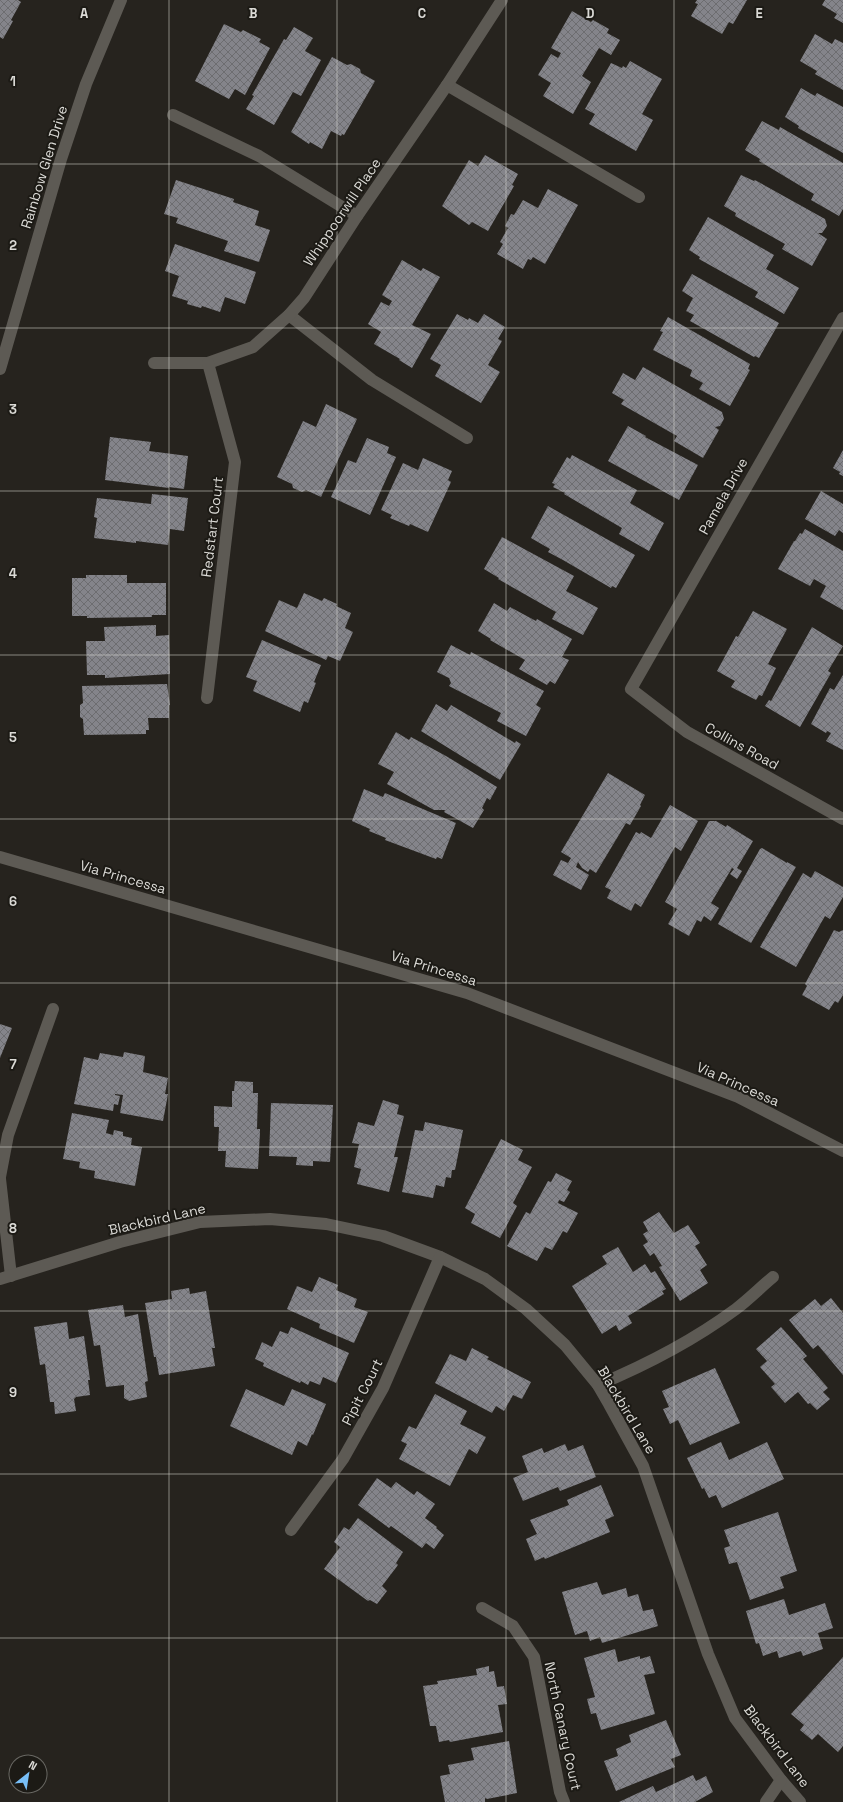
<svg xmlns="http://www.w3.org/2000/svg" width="843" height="1802" font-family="'Space Grotesk',sans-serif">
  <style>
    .building { fill: url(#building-cross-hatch) }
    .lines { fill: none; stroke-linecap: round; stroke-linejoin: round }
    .minor { stroke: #5d5a54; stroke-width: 12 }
    .grid { fill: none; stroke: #dbdad6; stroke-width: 1; stroke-opacity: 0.55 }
    .labels { text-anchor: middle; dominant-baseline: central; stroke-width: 4; stroke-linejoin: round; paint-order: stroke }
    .street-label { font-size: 14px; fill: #dbdad6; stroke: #1c1a15 }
    .grid-label { font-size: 13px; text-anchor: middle; font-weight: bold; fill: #dbdad6; stroke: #1c1a15; stroke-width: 4; stroke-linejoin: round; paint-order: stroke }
  </style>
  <defs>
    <pattern id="building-cross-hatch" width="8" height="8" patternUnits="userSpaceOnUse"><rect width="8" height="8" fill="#84848a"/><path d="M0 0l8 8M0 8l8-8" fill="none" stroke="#6d6d70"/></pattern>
  </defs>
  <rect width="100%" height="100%" fill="#26231e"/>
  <g class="building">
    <path d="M0,0H18L21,2L11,20L13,21L3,39L0,37Z"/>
    <path d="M697,0H747L733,24L729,22L722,34L691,16L698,4L695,3Z"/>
    <path d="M825,0H843V23L834,18L837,14L822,5Z"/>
    <path d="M572,11L591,22L593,20L609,29L607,33L620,40L611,55L599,48L582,76L591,82L573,114L543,96L551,83L538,75L551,54L558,58L561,53L551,48Z"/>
    <path d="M224,24L241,32L243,30L261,39L259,42L270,48L245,95L235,89L229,99L195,81Z"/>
    <path d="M294,27L313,38L305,51L321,60L301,96L293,92L274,125L246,109L254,96L252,95L284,39L286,40Z"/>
    <path d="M815,34L832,44L835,39L843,43V90L815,74L817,71L800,61Z"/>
    <path d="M332,57L347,65L351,64L360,69L361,73L375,81L344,135L342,134L341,136L331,131L322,149L310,142L309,144L291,132Z"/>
    <path d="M630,61L662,79L642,114L653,120L636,151L589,124L595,114L585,109L611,63L622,68L623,66L626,68Z"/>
    <path d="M801,88L815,96L817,93L843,107V153L798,128L799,126L785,117Z"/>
    <path d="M762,121L779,130L780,127L843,163V209L839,216L811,200L814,194L759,161L760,159L745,150Z"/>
    <path d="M485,155L518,174L512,185L514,186L488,231L472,222L469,225L442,206L469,160L478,166Z"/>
    <path d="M741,175L754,181L755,180L825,219L827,226L822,233H818L827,239L812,266L782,249L785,244L735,216L736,213L724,206Z"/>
    <path d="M176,180L234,199L233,202L259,211L255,225L270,230L259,262L224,251L228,241L176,223L178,218L164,214Z"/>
    <path d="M548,189L578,205L545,264L533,257L531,260L528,259L523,269L497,254L503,244L500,242L508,228L505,226L511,214L514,215L523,200L538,208Z"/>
    <path d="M708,217L774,255L766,269L799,288L784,314L755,297L758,292L699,259L700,257L689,250Z"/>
    <path d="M175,244L256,272L245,304L225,297L220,312L202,306L201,308L187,304L188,301L172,296L179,276L165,271Z"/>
    <path d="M402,260L421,271L423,268L440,277L412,325L431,334L412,368L399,360L400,359L374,344L381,332L368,324L381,302L389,306L392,301L382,295Z"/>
    <path d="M692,274L779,323L759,358L755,356L754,357L690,321L694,315L686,311L693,298L682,291Z"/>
    <path d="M457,314L468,320L469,318L478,323L484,314L505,327L498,339L502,341L488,365L500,372L481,403L435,376L441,365L430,359Z"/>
    <path d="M668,317L750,364L748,369L750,370L730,406L699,389L703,383L690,376L692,370L653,350L663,332L660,331Z"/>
    <path d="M643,367L722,412L724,419L720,426L715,427L719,430L703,458L674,441L677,436L621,404L624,400L612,393L623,373L635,380Z"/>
    <path d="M326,404L357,419L321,497L306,490L302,492L293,488L292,484L277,477L303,421L316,427Z"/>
    <path d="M628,426L646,436L645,437L698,465L679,500L608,461Z"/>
    <path d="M110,437L151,442L149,451L188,456L184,489L169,487V488L105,480Z"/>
    <path d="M367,438L389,447L387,453L396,457L370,515L331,497L348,460L356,463Z"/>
    <path d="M843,450V476L839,474L840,472L833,468Z"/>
    <path d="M572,455L637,490L630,503L664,523L649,551L619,534L622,528L564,494L565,493L553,487L555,484L552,483L567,457L570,459Z"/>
    <path d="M423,458L452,471L448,480L451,482L428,532L410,524L409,526L390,518L392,515L381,510L403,463L418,470Z"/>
    <path d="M821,491L843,504V533L839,530L835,536L805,519Z"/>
    <path d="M152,494L188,498L184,531L170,529L168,545L136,541V543L94,538L97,518L94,517L97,498L151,504Z"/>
    <path d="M548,506L635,555L616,588L612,586L611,588L563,560L548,552L550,549L531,538Z"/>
    <path d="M805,529L843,551V610L820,597L826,586L814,579L810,586L778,569L794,541H795L800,533L802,534Z"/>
    <path d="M502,537L574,576L566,591L598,608L583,635L552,619L556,612L498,579L499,578L484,569Z"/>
    <path d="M86,575H127V583H166V615H152V617L87,618V616H72V578H86Z"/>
    <path d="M304,593L322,601L324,598L337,604L336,606L351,613L345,628L353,632L340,661L328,656L326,660L265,631L279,600L297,608Z"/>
    <path d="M494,603L507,611L510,607L536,621L537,619L572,639L562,657L569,660L555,684L550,681L547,685L519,669L525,660L490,640L491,639L478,631Z"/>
    <path d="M753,611L787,629L768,664L776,668L762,696L759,695L756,700L731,687L735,681L717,671L736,636L738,637Z"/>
    <path d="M156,625V636L169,635L170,674L105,678V675H87L86,641H105L104,627Z"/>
    <path d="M812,627L843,646L828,671L831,673L800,727L765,706L769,700L771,701Z"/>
    <path d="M262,640L321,665L314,682L316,683L308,703L304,701L300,712L253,691L257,681L246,677Z"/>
    <path d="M451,645L470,655L471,652L544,691L536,705L541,708L526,736L497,721L501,713L449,686L451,683L449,678L437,672Z"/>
    <path d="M843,675V750L826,741L831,733L827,731L826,733L811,724L830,688L834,690Z"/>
    <path d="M167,684L170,705H169V718H148L149,730H146V734L84,735L83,719L80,717V705L83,703L82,686Z"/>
    <path d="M436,704L447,711L451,705L515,743L516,741L521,744L500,780L421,731Z"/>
    <path d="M396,732L409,740L411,737L446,756L497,787L490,800L487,798L482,808L484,810L473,828L444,812L445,810H434L387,784L394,772L378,764Z"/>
    <path d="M608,773L645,795L640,805L641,806L630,825L626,823L596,873L590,869L588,872L582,868L578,862L576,867L589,875L581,890L553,875L561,860L568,863L571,858L561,852Z"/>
    <path d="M364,789L383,797L385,793L456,823L442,859L437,857L436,859L385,840L386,838L369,831L370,829L352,821Z"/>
    <path d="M670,805L698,821L681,851L675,847L641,907L635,903L631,911L607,898L611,890L605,887L636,832L640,834L641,832L651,838Z"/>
    <path d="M709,821H716L726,827L727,825L753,841L737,868L742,871L737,879L730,874L734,869L732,868L711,903L719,908L711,921L704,916L701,922L697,920L689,936L668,924L677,909L665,902Z"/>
    <path d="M762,848L787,863V862L796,867L751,943L718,924L760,849Z"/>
    <path d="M815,871L843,887V897L830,919L825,916L796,967L760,947L803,873L811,878Z"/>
    <path d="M834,930L839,932L843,930V995L838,1003L835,1001L829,1010L802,995L807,986L805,984Z"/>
    <path d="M0,1024L12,1028L0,1058Z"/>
    <path d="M124,1052L145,1056L143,1072L168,1078L165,1094H168L163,1121L120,1113L123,1095L115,1094V1095L120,1096L118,1105L114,1104L113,1111L74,1104L84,1057L98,1060L100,1053L123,1057Z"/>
    <path d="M235,1081L253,1082V1093H258L257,1129H260V1132L258,1169L225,1167L226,1151H218L219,1127H214V1106L232,1107V1091H234Z"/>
    <path d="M383,1100L399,1105L397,1114L404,1116L394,1157H398L389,1192L357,1184L361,1169L354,1167L359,1144L352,1143L358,1122L374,1126Z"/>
    <path d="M271,1103L333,1105L330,1162L313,1161V1166L296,1165L297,1157L269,1156Z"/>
    <path d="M72,1113L109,1120L106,1133L113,1135L114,1130L123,1132V1136L132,1138L131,1145L142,1147L135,1186L94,1178L95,1171L79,1168L80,1162L63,1159Z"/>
    <path d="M425,1122L463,1130L455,1170H452L451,1178L446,1177L444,1187L436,1185L433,1198L402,1192L415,1130L423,1131Z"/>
    <path d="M501,1139L523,1150L518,1160L532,1167L513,1203L517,1206L500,1238L471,1223L475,1214L465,1208Z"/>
    <path d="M556,1173L572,1181L567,1190L570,1192L564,1202L559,1200L558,1203L578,1213L567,1233L563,1231L552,1250L545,1247L537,1261L507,1246L526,1212L530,1214L548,1181L551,1182Z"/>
    <path d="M659,1212L674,1233L688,1225L700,1243L695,1246L707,1265L700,1270L708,1283L680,1301L659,1267L662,1266L654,1253L650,1256L643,1245L648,1242L643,1234L648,1231L643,1222Z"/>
    <path d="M618,1247L633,1272L645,1264L651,1273L655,1271L666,1289L662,1291L664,1294L628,1316L632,1323L619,1331L616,1325L602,1334L572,1286L607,1264L602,1256Z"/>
    <path d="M319,1277L338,1285L336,1290L357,1299L354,1307L368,1312L354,1343L319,1328L320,1324L287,1309L297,1286L312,1292Z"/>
    <path d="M189,1288L190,1294L206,1291L215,1348H212L215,1366L159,1375L156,1357H154L145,1303L172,1299L171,1291Z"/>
    <path d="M831,1298L843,1313V1375L818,1345L813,1349L789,1320L815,1299L821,1306Z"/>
    <path d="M123,1305L125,1317L138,1314L148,1381L145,1382L147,1397L129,1401L124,1398V1385L106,1387L100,1345L94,1346L88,1310Z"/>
    <path d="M67,1322L69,1339L84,1336L90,1380H88L90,1395L76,1397L74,1399L76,1411L55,1414L54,1402H50L45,1364L40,1365L34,1327Z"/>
    <path d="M291,1327L349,1353L336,1383L323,1377L320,1385L310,1381L308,1385L301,1381L300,1383L263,1366L264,1363L255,1359L262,1342L272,1347L280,1331L288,1334Z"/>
    <path d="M781,1327L807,1356L803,1359L828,1388L823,1392L830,1399L817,1410L810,1403L808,1404L798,1392L785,1403L771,1387L775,1384L760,1367L767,1361L756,1349Z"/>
    <path d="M472,1348L489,1357L487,1359L531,1382L522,1399L513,1395L504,1411L496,1406L492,1413L435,1383L450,1354L466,1361Z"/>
    <path d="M715,1368L740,1423L690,1445L678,1420L670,1424L663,1409L669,1407L662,1391Z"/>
    <path d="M246,1389L284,1406L292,1389L326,1404L313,1435L312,1434L307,1446L298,1441L292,1455L230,1426Z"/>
    <path d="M435,1394L467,1411L460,1424L486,1437L477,1454L469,1449L450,1486L399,1459L407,1444L401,1441L409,1426L416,1429Z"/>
    <path d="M721,1442L729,1460L767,1442L784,1479L722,1508L716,1495L709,1498L704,1488L702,1489L687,1458Z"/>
    <path d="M565,1444L568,1451L583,1445L596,1477L560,1491L558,1487L523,1501L513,1478L528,1472L522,1456L542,1448L544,1453Z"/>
    <path d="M377,1478L391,1488L396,1482L414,1495L417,1491L435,1504L425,1518L437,1527L436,1528L444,1535L434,1549L426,1543L422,1548L391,1526L389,1528L358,1505Z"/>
    <path d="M601,1485L614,1516L605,1520L610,1532L545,1559L544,1557L535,1561L526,1539L537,1534L530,1520L569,1505L567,1500Z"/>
    <path d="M778,1512L797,1571L780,1577L784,1588L750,1600L737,1562L729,1564L724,1548L730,1546L724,1530Z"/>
    <path d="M358,1518L403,1552L396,1563L398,1565L382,1586L387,1591L377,1604L370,1600L368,1601L324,1569L340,1547L334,1542L344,1527L349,1530Z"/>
    <path d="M597,1582L602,1595L626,1588L628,1597L638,1594L643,1611L653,1609L658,1626L602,1643L600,1637L590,1641L587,1631L575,1635L562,1592Z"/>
    <path d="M784,1599L789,1615L825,1603L833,1628L818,1633L823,1649L803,1656L801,1651L779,1658L777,1651L763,1656L759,1643L756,1644L746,1611Z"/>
    <path d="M615,1649L618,1662L640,1656V1659L650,1656L655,1673L644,1675L655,1714L601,1730L596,1713L591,1714L587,1699L595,1697L584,1658Z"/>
    <path d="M843,1657V1746L838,1752L818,1734L812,1740L800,1730L804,1725L791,1714Z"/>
    <path d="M489,1666V1672L494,1671L497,1687L504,1686L507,1704L498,1705L503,1732L450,1742L449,1740L439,1742L436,1726H430L423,1686L438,1684L437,1681L477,1675L476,1669Z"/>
    <path d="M666,1720L681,1755L671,1759L675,1767L616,1791L604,1761L618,1756L616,1749L631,1742L629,1735Z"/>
    <path d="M509,1741L517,1793L487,1799L485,1798V1802H445L440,1776L450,1774L448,1765L474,1760L471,1748Z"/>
    <path d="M693,1775L696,1781L706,1776L713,1792L695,1802H619L653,1786L656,1792Z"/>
  </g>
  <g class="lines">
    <g class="minor">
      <path d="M447,85L639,197"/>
      <path d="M173,115L259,156L357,216"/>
      <path d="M289,315L372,380L467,438"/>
      <path d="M843,318L631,689L687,732L843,819"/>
      <path d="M154,363H208L253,347L289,315L304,298L357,216L447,85L502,0"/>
      <path d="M0,369L61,159L86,84L121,0"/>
      <path d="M207,698L235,462L208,363"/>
      <path d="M0,857L467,993L738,1097L843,1151"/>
      <path d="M0,1177L8,1135L53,1009"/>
      <path d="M0,1179L11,1276"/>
      <path d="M0,1279L120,1242L200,1222L270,1219L326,1224L383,1236L440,1257L485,1279L526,1309L565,1345L598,1385L609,1404L643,1466L708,1654L735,1718L781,1780L800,1802"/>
      <path d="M598,1385C646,1365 694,1340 736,1309C749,1299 761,1287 773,1277"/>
      <path d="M291,1530L343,1459L383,1388L440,1257"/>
      <path d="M482,1608L513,1626L534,1657L560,1792L564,1802"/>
      <path d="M766,1802L781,1780"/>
    </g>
  </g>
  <path class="grid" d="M169,0V1802M337,0V1802M506,0V1802M674,0V1802M0,164H843M0,328H843M0,491H843M0,655H843M0,819H843M0,983H843M0,1147H843M0,1311H843M0,1474H843M0,1638H843"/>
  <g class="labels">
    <g class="street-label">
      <text transform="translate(44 167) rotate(-73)">Rainbow Glen Drive</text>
      <text transform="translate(342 212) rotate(-56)">Whippoorwill Place</text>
      <text transform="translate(723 496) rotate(-61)">Pamela Drive</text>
      <text transform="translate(212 527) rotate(-83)">Redstart Court</text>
      <text transform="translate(742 746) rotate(29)">Collins Road</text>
      <text transform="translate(123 877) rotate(16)">Via Princessa</text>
      <text transform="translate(434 968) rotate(17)">Via Princessa</text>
      <text transform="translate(738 1084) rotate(24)">Via Princessa</text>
      <text transform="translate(157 1219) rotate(-13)">Blackbird Lane</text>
      <text transform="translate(362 1392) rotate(-63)">Pipit Court</text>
      <text transform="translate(627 1410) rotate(59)">Blackbird Lane</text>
      <text transform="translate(563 1726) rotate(78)">North Canary Court</text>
      <text transform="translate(777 1746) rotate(53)">Blackbird Lane</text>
    </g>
  </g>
  <g class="grid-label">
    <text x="84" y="18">A</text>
    <text x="253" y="18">B</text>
    <text x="422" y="18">C</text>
    <text x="590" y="18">D</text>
    <text x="759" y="18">E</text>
    <text x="13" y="86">1</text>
    <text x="13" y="250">2</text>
    <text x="13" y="414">3</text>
    <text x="13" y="578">4</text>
    <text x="13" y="742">5</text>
    <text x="13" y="906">6</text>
    <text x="13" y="1069">7</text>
    <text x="13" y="1233">8</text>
    <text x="13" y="1397">9</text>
  </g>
  <g transform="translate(28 1774) rotate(30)"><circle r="19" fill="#1c1a15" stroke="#686762"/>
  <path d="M0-3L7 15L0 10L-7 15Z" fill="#78bff7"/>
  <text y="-6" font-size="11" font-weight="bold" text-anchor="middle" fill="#dbdad6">N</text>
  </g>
</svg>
